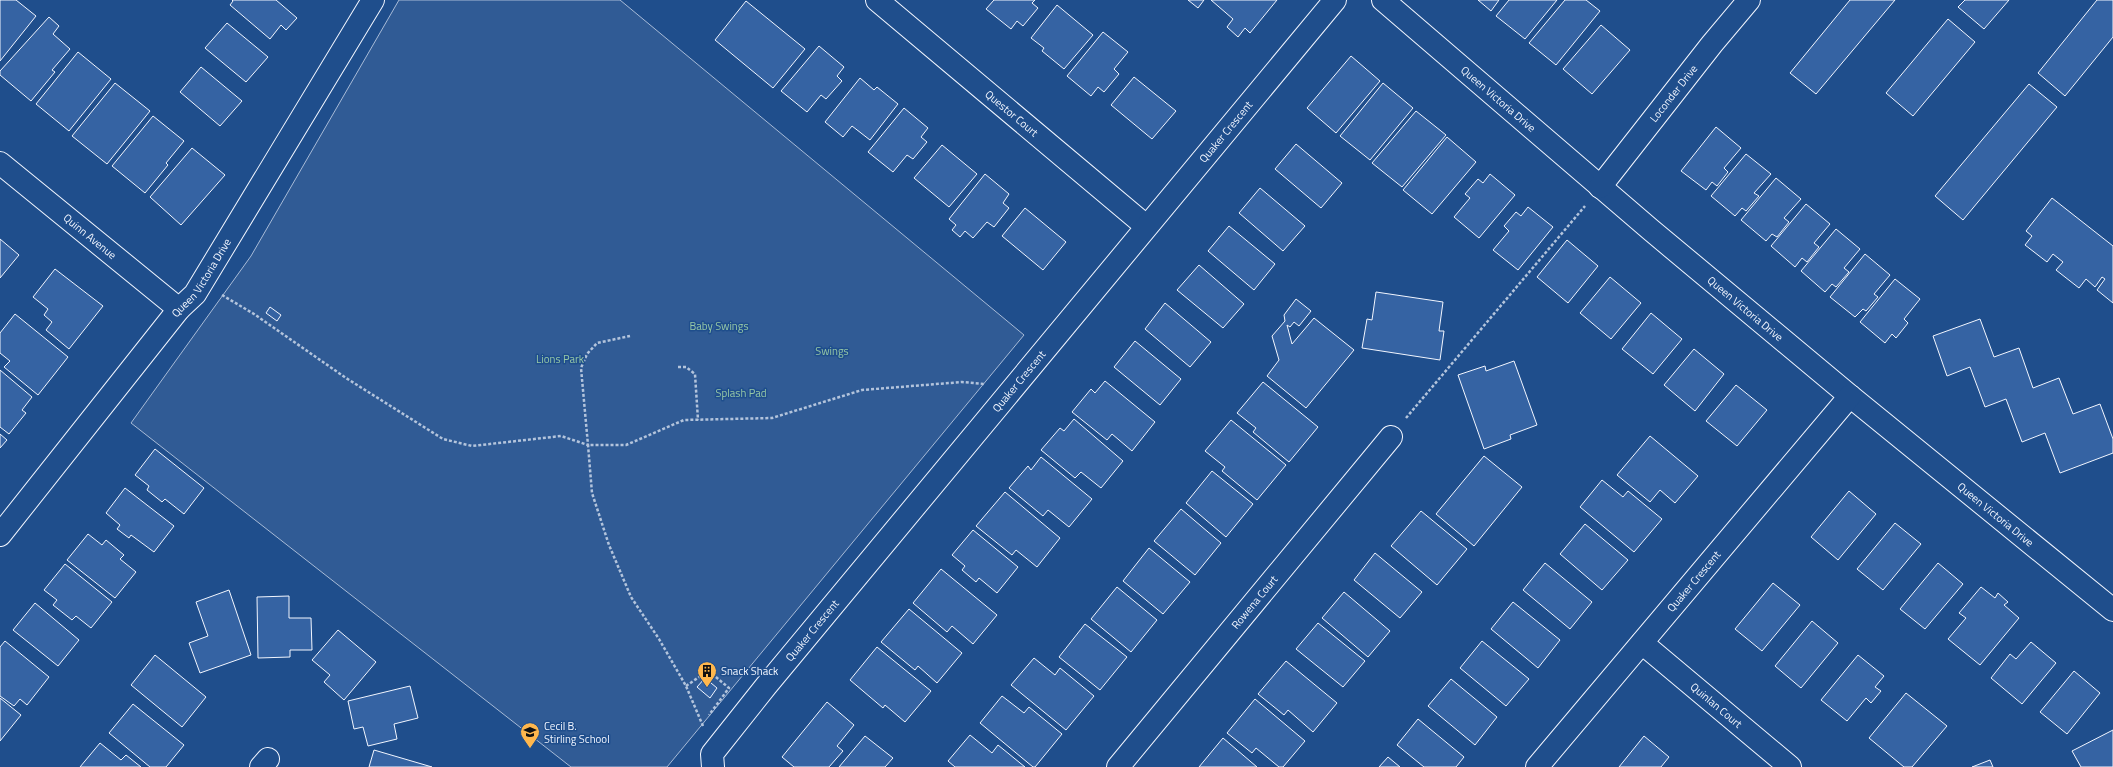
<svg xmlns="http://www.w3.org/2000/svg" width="2113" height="767" font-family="'Titillium Web',sans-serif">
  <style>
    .green { fill: #305b95; stroke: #a8bbd7 }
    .building { fill: #3563a3; stroke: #f2f6ff }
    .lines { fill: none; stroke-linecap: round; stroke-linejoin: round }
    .street-casing { stroke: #f2f6ff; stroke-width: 24 }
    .path { stroke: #b3c4dc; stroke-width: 2.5; stroke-dasharray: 3 2; stroke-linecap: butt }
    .street { stroke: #1f4e8c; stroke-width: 22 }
    .labels { text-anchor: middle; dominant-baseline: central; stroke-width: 3; stroke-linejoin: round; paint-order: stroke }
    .street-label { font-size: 11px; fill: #f2f6ff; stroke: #1f4e8c }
    .park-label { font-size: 11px; fill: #97c8a6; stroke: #1f4e8c }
    .poi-label { font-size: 11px; fill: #f2f6ff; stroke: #1f4e8c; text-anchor: start }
  </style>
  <rect width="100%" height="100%" fill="#1f4e8c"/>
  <path class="green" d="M399,0H620L1024,335L667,767H571L131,423L251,256Z"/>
  <g class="building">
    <path d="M0,0H16L36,16L0,61Z"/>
    <path d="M232,0H276L297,18L286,30L281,25L270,39L230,5L233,1Z"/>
    <path d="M994,0H1035L1032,3L1038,8L1023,26L1017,21L1011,29L986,9Z"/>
    <path d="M1188,0H1204L1198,8Z"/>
    <path d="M1211,0H1277L1250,33L1245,28L1238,37L1227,27L1233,19Z"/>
    <path d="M1478,0H1499L1491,11Z"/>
    <path d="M1509,0H1557L1525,39L1496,16Z"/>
    <path d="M1565,0H1586L1600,11L1556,65L1529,43Z"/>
    <path d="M1850,0H1895L1816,94L1790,73Z"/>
    <path d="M1965,0H2009L1984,29L1958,7Z"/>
    <path d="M2097,0H2113V37L2065,96L2038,73Z"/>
    <path d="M746,1L805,49L773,88L715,40Z"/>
    <path d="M1057,5L1093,35L1064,69L1042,51L1044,48L1031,38Z"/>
    <path d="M49,17L59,26L53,34L70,49L52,70L55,72L31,101L0,75V71Z"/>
    <path d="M1948,19L1975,42L1913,116L1886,93Z"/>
    <path d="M227,23L268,57L246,82L205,48Z"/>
    <path d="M1601,25L1630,50L1592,94L1563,69Z"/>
    <path d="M1103,32L1128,52L1114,69L1119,74L1104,92L1098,87L1091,96L1067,76Z"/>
    <path d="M819,46L844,67L837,76L842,81L826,99L821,95L807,112L781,91Z"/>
    <path d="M78,52L111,79L69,131L36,104Z"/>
    <path d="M1351,56L1380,81L1336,133L1307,108Z"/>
    <path d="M201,67L242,101L220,126L180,92Z"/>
    <path d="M1134,77L1176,111L1152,139L1111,105Z"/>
    <path d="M860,78L874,90L877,87L898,104L870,140L852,126L843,137L825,122Z"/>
    <path d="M115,83L150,111L107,164L72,136Z"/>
    <path d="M1383,83L1413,108L1370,160L1340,136Z"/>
    <path d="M2029,84L2057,107L1963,220L1935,196Z"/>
    <path d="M904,108L928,128L921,137L927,142L913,159L907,155L893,172L868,152Z"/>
    <path d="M1416,111L1446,135L1402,187L1372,163Z"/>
    <path d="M153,116L184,141L166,163L168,165L145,193L112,166Z"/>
    <path d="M1716,127L1741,148L1724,168L1728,172L1717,186L1712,182L1706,190L1681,171Z"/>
    <path d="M1447,137L1476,162L1432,214L1403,190Z"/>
    <path d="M1296,144L1342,183L1321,208L1275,169Z"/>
    <path d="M942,145L977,174L949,207L914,178Z"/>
    <path d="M192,148L225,175L181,225L150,197Z"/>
    <path d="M1746,154L1771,174L1754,193L1759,196L1746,211L1742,208L1735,216L1711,196Z"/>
    <path d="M985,174L1009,194L1003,203L1009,208L994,227L987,222L973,238L965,231L960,237L952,230L956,225L949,219Z"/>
    <path d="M1490,174L1515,195L1479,238L1454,217L1470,198L1465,194L1478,179L1483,183Z"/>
    <path d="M1776,178L1801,199L1784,218L1789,222L1777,237L1772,234L1766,241L1741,220Z"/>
    <path d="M1260,188L1305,226L1283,251L1239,213Z"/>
    <path d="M2052,198L2113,246V303L2097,290L2105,279L2102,277L2095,287L2086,279L2079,288L2056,270L2063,262L2053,254L2047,262L2025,245L2032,236L2026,231Z"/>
    <path d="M1806,204L1830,224L1814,243L1819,247L1807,262L1802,258L1795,267L1771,246Z"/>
    <path d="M1528,207L1553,227L1518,270L1493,250L1509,231L1504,226L1516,212L1521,216Z"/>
    <path d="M1025,208L1066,242L1043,270L1002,236Z"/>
    <path d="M1229,226L1275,264L1254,290L1208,251Z"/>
    <path d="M1836,229L1860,249L1844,268L1849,272L1836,287L1832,284L1825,292L1801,271Z"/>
    <path d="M0,239L19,255L0,278Z"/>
    <path d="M1567,240L1598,266L1568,303L1537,277Z"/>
    <path d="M1865,254L1890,275L1874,294L1878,297L1866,311L1863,309L1855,317L1830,297Z"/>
    <path d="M1199,265L1244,304L1223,328L1177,290Z"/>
    <path d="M55,269L103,306L69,349L46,330L52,322L44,315L48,309L33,297Z"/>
    <path d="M1610,277L1641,303L1611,339L1580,313Z"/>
    <path d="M1895,279L1920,299L1904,319L1908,323L1896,338L1892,334L1885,343L1860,322Z"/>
    <path d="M1376,292L1443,302L1439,331H1444L1440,360L1362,348L1367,319L1372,320Z"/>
    <path d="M1296,299L1311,311L1299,326L1294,322L1290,327L1287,325L1292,344L1314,318L1354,350L1306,408L1267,376L1279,360L1272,336L1285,321L1284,315Z"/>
    <path d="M1165,303L1211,342L1190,367L1145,329Z"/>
    <path d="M270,307L281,315L277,321L266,313Z"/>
    <path d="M1651,313L1682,339L1653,374L1622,349Z"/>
    <path d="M15,314L68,357L38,395L4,367L10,361L0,353V333Z"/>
    <path d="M1980,319L1994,357L2019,348L2033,388L2059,378L2073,414L2100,404L2113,439V453L2060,473L2045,433L2022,442L2006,399L1985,407L1970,367L1947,376L1933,336Z"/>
    <path d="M1135,341L1181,379L1160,405L1114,367Z"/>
    <path d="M1694,349L1724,374L1695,411L1664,385Z"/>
    <path d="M1514,361L1537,425L1510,435L1511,439L1484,449L1458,375L1485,366L1486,371Z"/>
    <path d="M0,370L32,397L22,410L26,413L9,434L0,427Z"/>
    <path d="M1105,381L1155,422L1132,451L1112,434L1107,440L1072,412L1091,389L1095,393Z"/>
    <path d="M1263,382L1318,427L1289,462L1253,432L1256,428L1237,413Z"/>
    <path d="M1736,385L1767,410L1737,446L1706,421Z"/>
    <path d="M1074,419L1123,461L1101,488L1081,472L1075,478L1041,450L1060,428L1064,431Z"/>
    <path d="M1231,420L1286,465L1257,500L1222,471L1225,467L1205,451Z"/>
    <path d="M0,434L7,440L0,448Z"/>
    <path d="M1650,436L1698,476L1675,503L1660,490L1650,502L1617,475Z"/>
    <path d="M155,449L204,488L184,514L165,499L162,502L147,490L149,486L135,475Z"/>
    <path d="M1484,456L1522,487L1474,546L1436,514Z"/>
    <path d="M1041,457L1092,499L1069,527L1048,510L1043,516L1009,488L1028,466L1031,470Z"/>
    <path d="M1212,471L1253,504L1226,537L1186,503Z"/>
    <path d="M1602,480L1623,497L1628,491L1662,519L1634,552L1580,507Z"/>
    <path d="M125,488L174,526L154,552L131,535L129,538L117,529L120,525L106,513Z"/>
    <path d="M1849,491L1876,514L1838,560L1811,537Z"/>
    <path d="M1005,492L1060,538L1037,567L1016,550L1012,555L976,526Z"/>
    <path d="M1181,509L1221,543L1195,575L1154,541Z"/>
    <path d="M1421,511L1467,549L1437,585L1391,546Z"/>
    <path d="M1895,523L1921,544L1883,590L1857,569Z"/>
    <path d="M1585,524L1628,560L1602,590L1560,554Z"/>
    <path d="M973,530L1018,567L997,593L979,578L976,582L962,570L965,566L952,555Z"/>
    <path d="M88,534L102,545L106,540L124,555L120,559L136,572L115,598L67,560Z"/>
    <path d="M1149,548L1190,582L1163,614L1123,581Z"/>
    <path d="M1375,553L1422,592L1400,618L1354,580Z"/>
    <path d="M1545,563L1592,602L1570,629L1523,590Z"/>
    <path d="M1938,563L1963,584L1925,629L1900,609Z"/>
    <path d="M65,564L112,602L91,628L76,616L72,620L53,605L57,600L44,590Z"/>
    <path d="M941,569L997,615L973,644L952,626L947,632L913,603Z"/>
    <path d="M1773,583L1800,605L1762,651L1735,629Z"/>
    <path d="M1117,587L1157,620L1131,652L1091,619Z"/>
    <path d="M1981,587L1995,598L1998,593L2008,602L2004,605L2019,618L1980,665L1948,639L1966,618L1959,613Z"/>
    <path d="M229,590L251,655L200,673L189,643L208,636L196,602Z"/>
    <path d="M1344,592L1390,631L1368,657L1322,618Z"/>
    <path d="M289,596V618H311L312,650H290V657L258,658L257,597Z"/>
    <path d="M1513,602L1560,640L1538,668L1491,629Z"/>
    <path d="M35,603L79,640L58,666L13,630Z"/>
    <path d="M909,609L962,653L937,683L918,666L915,670L881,642Z"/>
    <path d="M1812,621L1838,643L1801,688L1775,666Z"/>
    <path d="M1318,623L1365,661L1343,687L1296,649Z"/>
    <path d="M1085,624L1127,657L1100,690L1059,657Z"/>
    <path d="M338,630L376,662L344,700L324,682L330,675L312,660Z"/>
    <path d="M5,641L49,677L27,705L20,699L14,706L0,696V647Z"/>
    <path d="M1482,641L1529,679L1506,706L1460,668Z"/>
    <path d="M2031,642L2056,663L2022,704L1991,678L2010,654L2016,659Z"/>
    <path d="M877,647L931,691L905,722L885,705L883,708L850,680Z"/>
    <path d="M155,655L206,697L182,727L131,685Z"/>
    <path d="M1858,655L1884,676L1875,687L1881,691L1871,703L1866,698L1847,721L1821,700Z"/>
    <path d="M1034,658L1055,675L1060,668L1094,696L1066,730L1011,685Z"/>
    <path d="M1286,661L1337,703L1313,732L1288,710L1284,715L1258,694Z"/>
    <path d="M2074,671L2100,693L2067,734L2040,712Z"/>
    <path d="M705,678L717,688L710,698L697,687Z"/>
    <path d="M1451,679L1497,717L1475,745L1428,706Z"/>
    <path d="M410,686L418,718L394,724L397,739L368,746L363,727L354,729L348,701Z"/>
    <path d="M1906,693L1947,726L1912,767H1904L1869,738Z"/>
    <path d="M1002,696L1024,713L1029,707L1062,734L1035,767H1033L980,723Z"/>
    <path d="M0,698L21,715L0,741Z"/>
    <path d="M1255,699L1305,741L1283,767H1279L1256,748L1252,753L1227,733Z"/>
    <path d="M827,702L854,725L837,746L843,751L829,767H794L782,757Z"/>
    <path d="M133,704L184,745L166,767H150L109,733Z"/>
    <path d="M1418,719L1464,757L1456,767H1424L1397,745Z"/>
    <path d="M2113,730V767H2081L2072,751Z"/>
    <path d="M970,735L992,753L998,745L1025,767H955L948,761Z"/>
    <path d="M865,736L893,758L885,767H839Z"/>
    <path d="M1644,736L1669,757L1661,767H1619Z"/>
    <path d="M1223,738L1257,767H1199Z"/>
    <path d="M100,743L121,760L126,755L141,767H80Z"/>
    <path d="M374,750L432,767H369Z"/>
    <path d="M1388,757L1400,767H1379Z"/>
    <path d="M1990,760L1993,767H1972Z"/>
  </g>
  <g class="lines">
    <g class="street-casing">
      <g id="street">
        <path id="s1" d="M877,0L1146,226"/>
        <path id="s2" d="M1383,0L1651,230L1850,396L2113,610"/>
        <path id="s3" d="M0,163L179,309"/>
        <path id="s4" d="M1600,187L1712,44L1749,0"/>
        <path id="s5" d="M0,535L179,309L195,294L373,0"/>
        <path id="s6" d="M1642,643L1790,767"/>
        <path d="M261,767L268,759"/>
        <path id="s7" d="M713,767L712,754L766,686L1335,0"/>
        <path id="s8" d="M1118,767L1391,437"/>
        <path id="s9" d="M1537,767L1850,396"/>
      </g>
    </g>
    <g class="path">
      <path d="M222,295L254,314L346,378L443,439L472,446L561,436L588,445L581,368L587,354L597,343L630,336"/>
      <path d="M678,367H686L695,374L698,420"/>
      <path d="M1406,418L1585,206"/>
      <path d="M686,686L702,675L711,673L729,688L709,715"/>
      <path d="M703,726L686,686L659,639L631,597L609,545L592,493L588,445H626L684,420L772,418L862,390L962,382L985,384"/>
    </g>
    <use href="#street" class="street"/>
  </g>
  <defs>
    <g id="building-pin" transform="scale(1)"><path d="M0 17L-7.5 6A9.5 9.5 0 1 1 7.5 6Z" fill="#ffb74d" stroke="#1f4e8c"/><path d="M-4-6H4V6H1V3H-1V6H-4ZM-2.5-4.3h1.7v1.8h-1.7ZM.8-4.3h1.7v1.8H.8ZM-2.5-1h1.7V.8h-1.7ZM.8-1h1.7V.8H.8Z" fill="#111"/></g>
    <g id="school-pin" transform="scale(1)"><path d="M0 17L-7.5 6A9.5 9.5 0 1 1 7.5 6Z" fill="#ffb74d" stroke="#1f4e8c"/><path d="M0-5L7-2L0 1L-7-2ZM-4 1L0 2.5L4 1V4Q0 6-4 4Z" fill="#111"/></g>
  </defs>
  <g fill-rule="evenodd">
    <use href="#building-pin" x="707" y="671"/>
    <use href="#school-pin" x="530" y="732"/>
  </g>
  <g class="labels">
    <g class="street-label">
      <text stroke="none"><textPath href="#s4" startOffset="119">Loconder Drive</textPath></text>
      <text stroke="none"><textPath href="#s2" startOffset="152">Queen Victoria Drive</textPath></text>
      <text stroke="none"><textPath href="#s1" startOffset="176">Questor Court</textPath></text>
      <text stroke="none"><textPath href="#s7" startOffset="820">Quaker Crescent</textPath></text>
      <text stroke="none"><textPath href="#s3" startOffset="116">Quinn Avenue</textPath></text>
      <text stroke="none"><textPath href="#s5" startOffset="327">Queen Victoria Drive</textPath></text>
      <text stroke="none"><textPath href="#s2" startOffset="476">Queen Victoria Drive</textPath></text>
      <text stroke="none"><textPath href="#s7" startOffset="496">Quaker Crescent</textPath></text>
      <text stroke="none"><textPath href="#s2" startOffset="800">Queen Victoria Drive</textPath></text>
      <text stroke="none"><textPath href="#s9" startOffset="243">Quaker Crescent</textPath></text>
      <text stroke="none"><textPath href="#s8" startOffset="214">Rowena Court</textPath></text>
      <text stroke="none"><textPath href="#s7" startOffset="172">Quaker Crescent</textPath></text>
      <text stroke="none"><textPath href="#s6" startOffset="97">Quinlan Court</textPath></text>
    </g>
    <g class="park-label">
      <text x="719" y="326">Baby Swings</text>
      <text x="832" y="351">Swings</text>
      <text x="560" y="359">Lions Park</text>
      <text x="741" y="393">Splash Pad</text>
    </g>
    <g class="poi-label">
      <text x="721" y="671">Snack Shack</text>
      <text x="544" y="726">Cecil B.<tspan x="544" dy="13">Stirling School</tspan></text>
    </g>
  </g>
</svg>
